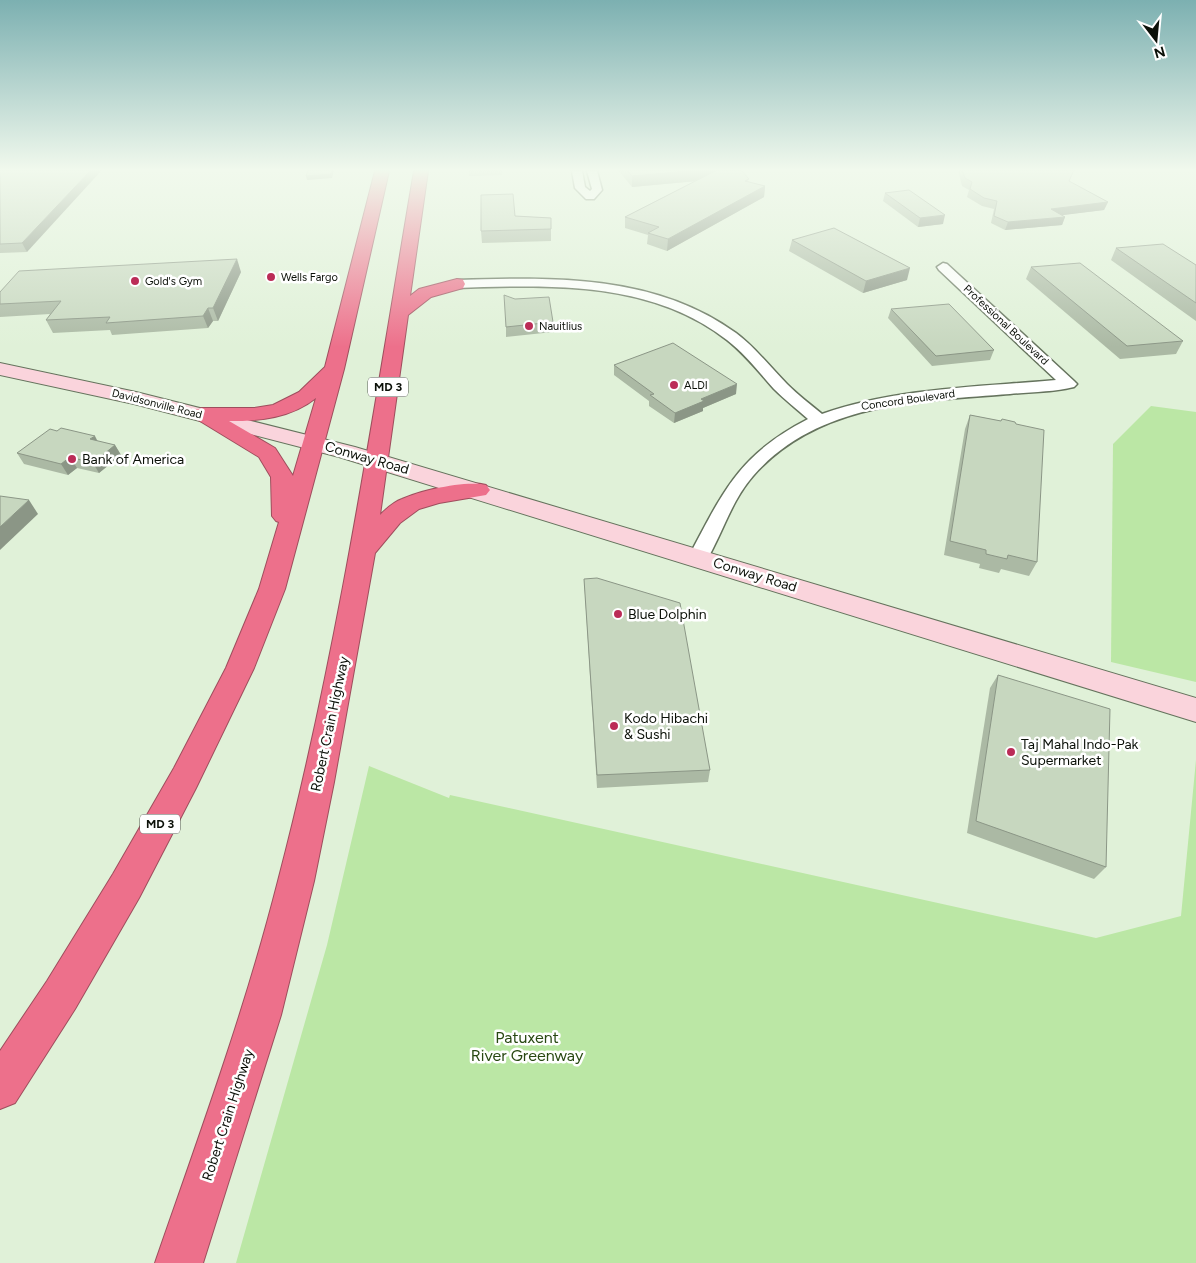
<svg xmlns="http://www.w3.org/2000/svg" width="1196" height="1263" font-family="Figtree,sans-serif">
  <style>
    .green { fill: #bbe7a5 }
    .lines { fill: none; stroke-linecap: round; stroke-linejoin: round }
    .street-casing { stroke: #65735d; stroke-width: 3 }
    .secondary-casing { stroke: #65735d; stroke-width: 2 }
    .highway-casing { stroke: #9e4e5d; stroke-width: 2 }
    .street { fill: #fff; fill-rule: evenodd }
    .secondary { fill: #fad4dc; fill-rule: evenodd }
    .highway { fill: #ed708b; fill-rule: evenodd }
    .wall { fill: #abb9a4 }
    .shaded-wall { fill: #8b9686 }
    .building { fill: #c7d7bf; stroke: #8b9686 }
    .poi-dot { fill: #bb2c57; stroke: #fff; stroke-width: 2 }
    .labels { text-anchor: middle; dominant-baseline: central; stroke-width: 5; stroke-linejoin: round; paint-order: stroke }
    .far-poi-label { font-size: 11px; fill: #0b1008; stroke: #fff; text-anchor: start }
    .far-street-label { font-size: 11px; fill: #0b1008; stroke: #fff }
    .shield { fill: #fff; stroke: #545852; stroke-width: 1 }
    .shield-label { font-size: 12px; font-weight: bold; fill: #0b1008 }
    .street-label { font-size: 14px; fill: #0b1008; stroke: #fff }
    .poi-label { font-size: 14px; fill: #0b1008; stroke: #fff; text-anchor: start }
    .near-park-label { font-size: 16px; fill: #284812; stroke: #fff }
  </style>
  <rect width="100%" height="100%" fill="#e0f1d8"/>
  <g class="green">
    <path d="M1151,406L1196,412V682L1111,662L1113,444Z"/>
    <path d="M1196,760V1263H236L327,945L369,766L449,798L450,795L1096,938L1181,916Z"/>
  </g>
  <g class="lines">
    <g class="street-casing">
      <g id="street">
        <path d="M572,171H582L585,187L590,191L592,189L587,171H597L602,190L594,199H586L575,188Z"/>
        <path d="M943,263L947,264L1074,381L1077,384L1074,387C1054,392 1031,392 1010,394C919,401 818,402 753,476C731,501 722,535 705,563L698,565L691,563L688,558C723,492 738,455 808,419C797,409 785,400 774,389C759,372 745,354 727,340C650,280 549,285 457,288L451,284L457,280C552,277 655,274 736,333C755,347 770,367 787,384C798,395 810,404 822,414C896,388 978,387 1056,380L939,270L937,267Z"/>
      </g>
    </g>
    <g class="secondary-casing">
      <path id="secondary" d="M0,363L136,392L355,447L1196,698V722L339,457L134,404L0,375Z"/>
    </g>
    <g class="highway-casing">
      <g id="highway">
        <path d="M375,171H389L344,369L285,589L254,668L196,788L139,898L75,1009L15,1103L0,1109V1051L47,981L113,874L174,768L226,668L259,589L279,522L276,521L272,516L271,477L259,457L195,418L192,414L195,410L202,408H254L273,405L299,392L325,367ZM316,398L293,476L275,448L229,421C260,421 291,418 316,398Z"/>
        <path d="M414,171H428L410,296L419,289L457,279L463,280L465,284L463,288L431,297L408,315L380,515C387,508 394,502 402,499C422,490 466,480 486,485L490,490L486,495L439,503L419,509L400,523L375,553L334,782L314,881L281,1015L203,1263H155C199,1136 245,1011 278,881C339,648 374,408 414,171Z"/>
      </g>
    </g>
    <use href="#street" class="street"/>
    <use href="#secondary" class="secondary"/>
    <use href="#highway" class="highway"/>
  </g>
  <g class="wall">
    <path d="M0,170L27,252L0,253Z"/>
    <path d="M469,170H502V175L469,176Z"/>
    <path d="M618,170H741L749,182L765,186L764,197L667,251L647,244L648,235L625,228V217L695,181L632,187Z"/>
    <path d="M958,170H1074L1069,182L1108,202L1104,210L1061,215L1065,217L1062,225L1005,230L991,223L994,209L982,206L967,197L969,190L962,186Z"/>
    <path d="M885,193L943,224L918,227L883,201Z"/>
    <path d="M515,216L551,218V241L482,243L481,231Z"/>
    <path d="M792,240L907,280L863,293L789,251Z"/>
    <path d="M1116,248L1196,265V321L1111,260Z"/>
    <path d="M1031,267L1183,341L1176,354L1120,359L1026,279Z"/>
    <path d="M241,272L218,321H213L208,328L112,335L110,330L53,333L46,320L50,314L0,317V292Z"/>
    <path d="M515,299L553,322V332L506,337V327Z"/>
    <path d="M891,309L994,350L990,360L932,366L888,318Z"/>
    <path d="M614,365L736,394L703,408V411L674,423L649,406V401L614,375Z"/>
    <path d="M970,415L1001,421L1037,562L1029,576L1001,569L999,573L979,568L980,564L944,555L965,429Z"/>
    <path d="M97,441L115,445L121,455L99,473L77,468L68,475L24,464L17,453Z"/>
    <path d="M584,579L710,770L708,782L597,788Z"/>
    <path d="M998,675L1106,867L1094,879L967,833L990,688Z"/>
  </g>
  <g class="shaded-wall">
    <path d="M91,170H102L27,252L22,243Z"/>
    <path d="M332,170H334L332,178L307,180L306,176Z"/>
    <path d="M699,170H721L720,179L632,187V176Z"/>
    <path d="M765,186L764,197L667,251L668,239Z"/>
    <path d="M1108,202L1104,210L1048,217L1051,209Z"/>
    <path d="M945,215L943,224L918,227L920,218Z"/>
    <path d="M1065,217L1062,225L1005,230L1008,222Z"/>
    <path d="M237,259L241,272L218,321L213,308Z"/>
    <path d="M910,268L907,280L863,293L866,281Z"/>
    <path d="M208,308L213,321L208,328L203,316Z"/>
    <path d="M737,384L736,394L703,408V411L674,423L675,413L701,399Z"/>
    <path d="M95,436L100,446L90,439Z"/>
    <path d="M115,445L121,455L99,473L93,463Z"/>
    <path d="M70,457L77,468L68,475L61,464Z"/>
    <path d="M29,500L38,514L0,550V527Z"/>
  </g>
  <g class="building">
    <path d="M0,170H91L22,243L0,244Z"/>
    <path d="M308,170H332L331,174L306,176Z"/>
    <path d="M627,170H699L632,176Z"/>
    <path d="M717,170H741L749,179L745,181L765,186L668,239L648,233L659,227L625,217Z"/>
    <path d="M962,170H1074L1069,181L1108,202L1051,209L1065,217L1008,222L994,216L997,201L984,198L970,189L972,182L965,178Z"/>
    <path d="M909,190L945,215L920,218L885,193Z"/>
    <path d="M513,194L515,216L551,218V229L481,231V195Z"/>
    <path d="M834,228L910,268L866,281L792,240Z"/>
    <path d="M1163,244L1196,265V303L1116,248Z"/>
    <path d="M237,259L213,308H208L203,316L106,323L110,317L46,320L61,301L0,304V292L19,271Z"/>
    <path d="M1080,263L1183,341L1127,346L1031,267Z"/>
    <path d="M504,295L515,299L549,297L553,322L506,327Z"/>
    <path d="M949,304L994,350L936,356L891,309Z"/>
    <path d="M673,343L737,384L701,399L704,401L675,413L650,395L654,394L614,365Z"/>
    <path d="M970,415L1001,421L1002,419L1015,422L1016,424L1044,430L1037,562L1008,555L1007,559L986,554V550L950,541Z"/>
    <path d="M61,428L95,436L90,439L115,445L93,463L70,457L61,464L17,453L50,429L57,431Z"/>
    <path d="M0,496L29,500L0,527Z"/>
    <path d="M597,578L680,603L710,770L597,775L584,579Z"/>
    <path d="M998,675L1110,709L1106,867L976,821Z"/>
  </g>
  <linearGradient id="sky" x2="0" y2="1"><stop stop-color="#7cb0b1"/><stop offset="0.49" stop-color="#f1f9ed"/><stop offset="1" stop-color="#f1f9ed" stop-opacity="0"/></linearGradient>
  <rect width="1196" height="347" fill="url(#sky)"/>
  <g class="poi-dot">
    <circle cx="271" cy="277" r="5"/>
    <circle cx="135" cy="281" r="5"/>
    <circle cx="529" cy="326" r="5"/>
    <circle cx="674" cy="385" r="5"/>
    <circle cx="72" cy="459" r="5"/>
    <circle cx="618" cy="614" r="5"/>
    <circle cx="614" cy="726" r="5"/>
    <circle cx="1011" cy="752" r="5"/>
  </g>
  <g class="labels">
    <g class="far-poi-label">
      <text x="281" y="277">Wells Fargo</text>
      <text x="145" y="281">Gold's Gym</text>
      <text x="539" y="326">Nauitlius</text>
      <text x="684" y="385">ALDI</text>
    </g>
    <g class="far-street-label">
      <text transform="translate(1006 325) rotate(43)">Professional Boulevard</text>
      <text transform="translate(908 400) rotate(-8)">Concord Boulevard</text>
      <text transform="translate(157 404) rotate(14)">Davidsonville Road</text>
    </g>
    <g class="shield">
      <rect x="368" y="377.5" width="40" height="19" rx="4"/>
      <rect x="140" y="814.5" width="40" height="19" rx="4"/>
    </g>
    <g class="shield-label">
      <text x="388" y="387">MD 3</text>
      <text x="160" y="824">MD 3</text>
    </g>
    <g class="street-label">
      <text transform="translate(367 458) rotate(16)">Conway Road</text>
      <text transform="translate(755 575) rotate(17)">Conway Road</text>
      <text transform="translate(330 724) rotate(-78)">Robert Crain Highway</text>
      <text transform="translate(228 1115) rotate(-72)">Robert Crain Highway</text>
    </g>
    <g class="poi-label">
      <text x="82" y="459">Bank of America</text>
      <text x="628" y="614">Blue Dolphin</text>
      <text x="624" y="718">Kodo Hibachi<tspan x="624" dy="16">&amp; Sushi</tspan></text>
      <text x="1021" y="744">Taj Mahal Indo-Pak<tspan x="1021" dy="16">Supermarket</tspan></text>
    </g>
    <g class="near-park-label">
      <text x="527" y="1037">Patuxent<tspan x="527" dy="18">River Greenway</tspan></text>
    </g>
  </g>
  <g transform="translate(1156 40) rotate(164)" stroke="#ffffff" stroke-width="4" paint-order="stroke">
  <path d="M0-4L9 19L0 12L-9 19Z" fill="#0b1008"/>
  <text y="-8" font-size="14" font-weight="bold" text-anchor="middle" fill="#0b1008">N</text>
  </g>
</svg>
